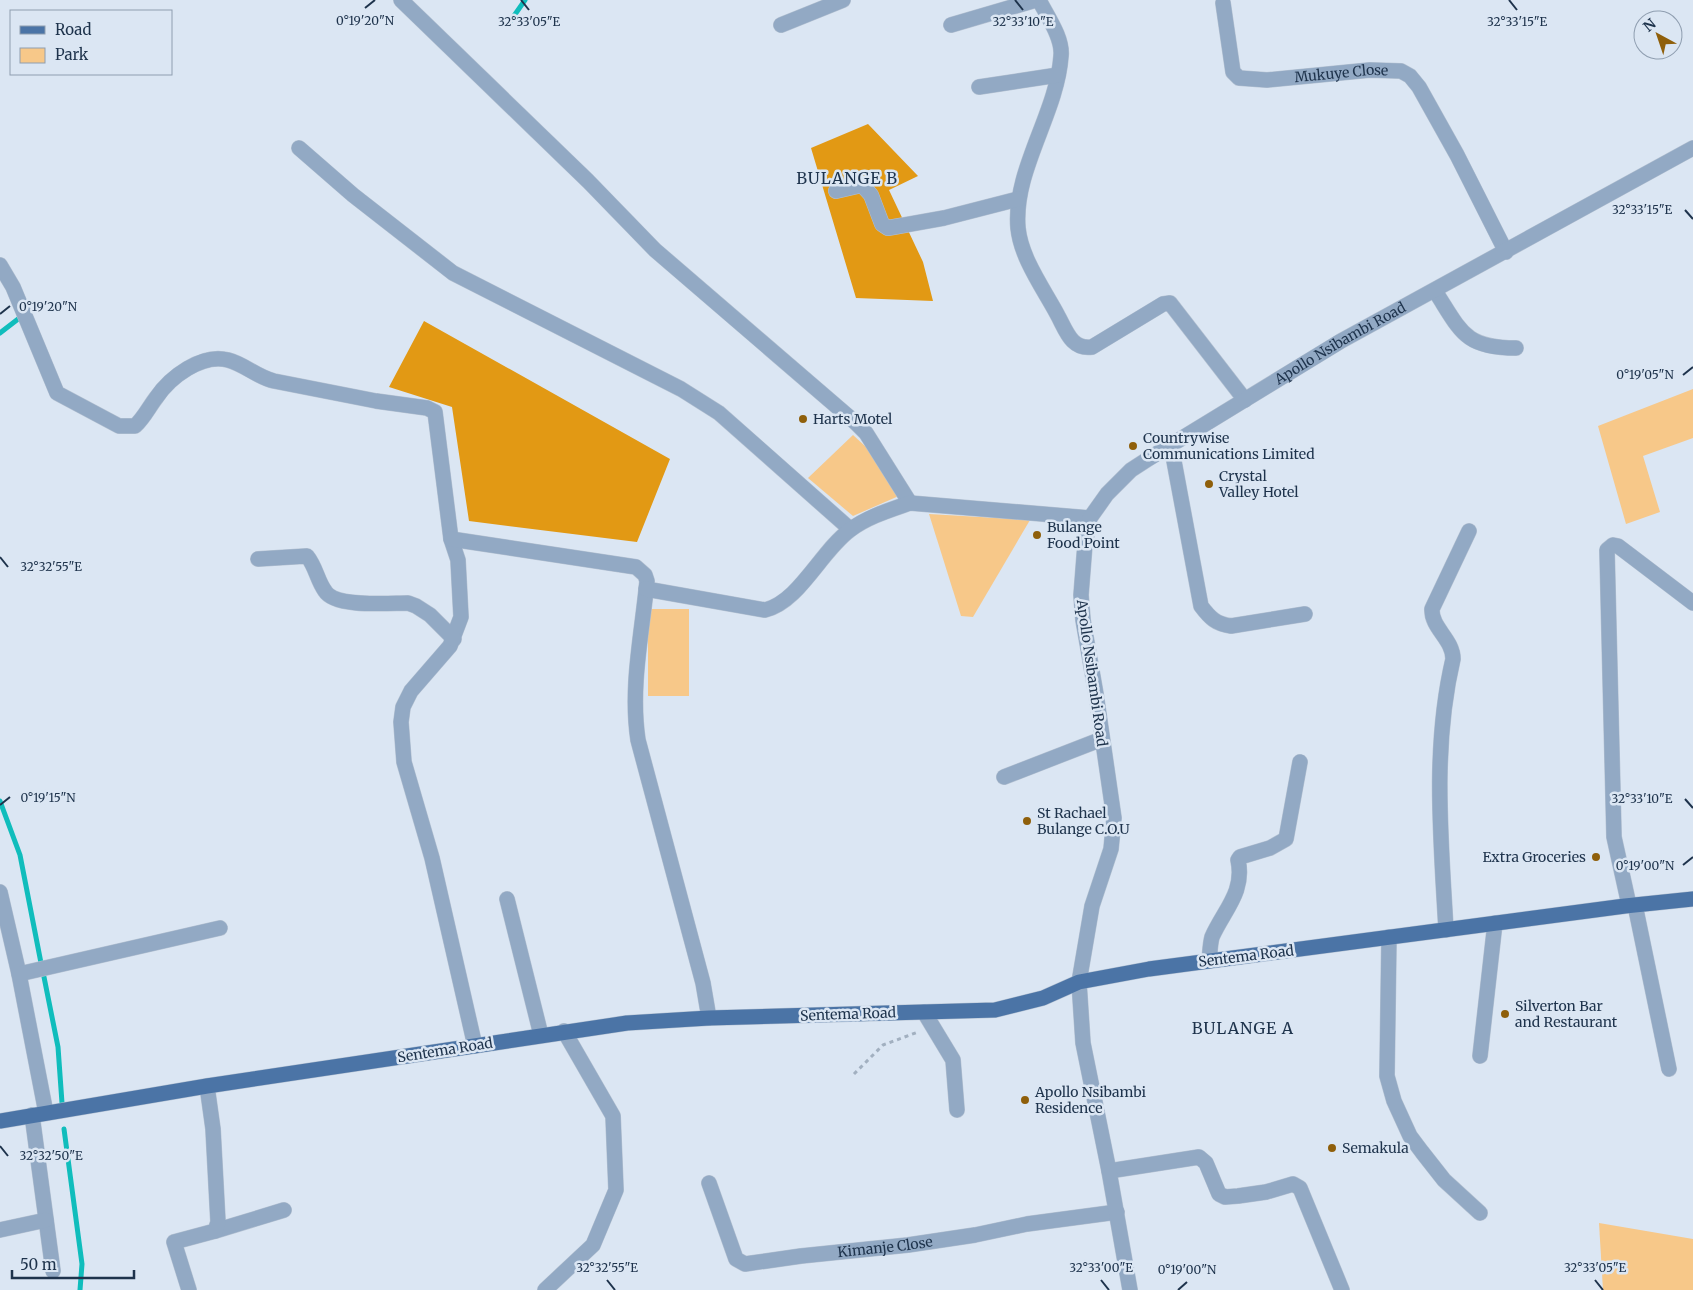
<svg xmlns="http://www.w3.org/2000/svg" width="1693" height="1290" font-family="Merriweather,serif">
  <style>
    .green { fill: #f7c889 }
    .forest { fill: #e29914 }
    .lines { fill: none; stroke-linecap: round; stroke-linejoin: round }
    .stream { stroke: #10bdbc; stroke-width: 5 }
    .minor-casing { stroke: #b5c2d2; stroke-width: 16 }
    .major-casing { stroke: #b5c2d2; stroke-width: 16 }
    .path { stroke: #a2b0c0; stroke-width: 3; stroke-dasharray: 4 4; stroke-linecap: butt }
    .minor { stroke: #92a9c4; stroke-width: 15 }
    .major { stroke: #4b74a6; stroke-width: 15 }
    .ticks { fill: none; stroke: #1e334c; stroke-width: 2 }
    .poi-dot { fill: #8f5f0a; stroke: #dbe6f3; stroke-width: 2 }
    .labels { text-anchor: middle; dominant-baseline: central; stroke-width: 5; stroke-linejoin: round; paint-order: stroke }
    .street-label { font-size: 14px; fill: #1e334c; stroke: #dbe6f3 }
    .poi-label { font-size: 14px; fill: #1e334c; stroke: #dbe6f3; text-anchor: start }
    .quarter-label { font-size: 16px; letter-spacing: 1px; fill: #1e334c; stroke: #dbe6f3 }
    .ticks-label { font-size: 12px; text-anchor: middle; fill: #1e334c; stroke: #dbe6f3; stroke-width: 5; stroke-linejoin: round; paint-order: stroke }
  </style>
  <rect width="100%" height="100%" fill="#dbe6f3"/>
  <g class="green">
    <path d="M1693,389V438L1643,456L1660,512L1626,524L1598,426Z"/>
    <path d="M853,435L866,447L901,495L853,516L808,478Z"/>
    <path d="M929,514L1030,520L973,617L961,616Z"/>
    <rect x="648" y="609" width="41" height="87"/>
    <path d="M1599,1223L1693,1239V1290H1603Z"/>
  </g>
  <g class="forest">
    <path d="M868,124L918,176L889,190L923,262L933,301L856,298L811,148Z"/>
    <path d="M424,321L670,459L637,542L469,521L452,407L389,387Z"/>
  </g>
  <g class="lines">
    <g class="stream">
      <path d="M509,23L525,0"/>
      <path d="M0,333L22,316"/>
      <path d="M0,801L20,855L41,963"/>
      <path d="M44,977L58,1047L62,1103"/>
      <path d="M64,1129L82,1264L80,1290"/>
    </g>
    <g class="minor-casing">
      <g id="minor">
        <path d="M401,0L588,181L655,250L856,423L866,433L910,503"/>
        <path d="M1039,0C1047,16 1063,38 1061,56C1057,114 1013,170 1018,228C1021,258 1043,288 1057,314C1066,330 1071,350 1092,347L1163,304L1170,303L1245,400"/>
        <path id="s1" d="M1223,3L1233,72L1239,78L1267,80L1370,70L1401,71L1410,76L1419,87L1457,155L1506,252"/>
        <path d="M781,25L843,0"/>
        <path d="M951,25L1036,0"/>
        <path d="M979,87L1058,75"/>
        <path d="M299,148L353,195L453,273L681,389L719,413L850,529"/>
        <path d="M836,191L862,185L871,195L882,224L888,228L944,218L1018,199"/>
        <path d="M0,265L13,287L57,393L119,426H135C144,418 149,407 156,398C170,377 202,353 228,360C244,364 257,377 274,381L376,401L427,408L435,412L451,539L458,560L461,617L450,646L411,691L403,707L401,722L404,762L432,858L475,1046"/>
        <path d="M1435,291C1461,331 1464,348 1516,348"/>
        <path d="M1171,445L1201,606C1210,618 1216,624 1231,626L1305,614"/>
        <path d="M451,539L636,567L645,575L647,581C642,634 630,687 638,740L703,983L709,1018"/>
        <path d="M258,559L307,556C316,567 317,580 325,591C335,608 389,603 408,603L416,606L430,615L454,639"/>
        <path d="M646,589L765,610C799,602 821,551 850,530C867,517 890,510 910,503L1090,518"/>
        <path d="M1004,777L1102,739"/>
        <path d="M0,892L19,974L46,1113"/>
        <path d="M507,899L541,1035"/>
        <path d="M1629,905L1614,837L1607,550L1613,545L1618,546L1693,603"/>
        <path d="M1635,905L1669,1069"/>
        <path d="M1446,930C1441,839 1432,748 1453,659C1453,639 1431,628 1432,609L1469,531"/>
        <path d="M1389,937L1387,1076L1394,1101L1410,1136L1422,1152L1444,1180L1480,1213"/>
        <path d="M1209,961C1210,953 1210,944 1212,937C1224,910 1245,892 1238,860L1240,857L1270,848L1286,839L1300,762"/>
        <path d="M19,974L220,928"/>
        <path d="M924,1012L953,1060L957,1110"/>
        <path d="M1480,1056L1495,923"/>
        <path d="M32,1115L53,1271"/>
        <path d="M1109,1171L1199,1157L1206,1163L1219,1194L1225,1197L1238,1196L1266,1192L1293,1184L1300,1188L1342,1290"/>
        <path id="s2" d="M709,1183L736,1259L745,1264L801,1256L908,1245L975,1235L1027,1224L1117,1212"/>
        <path d="M0,1230L46,1220"/>
        <path d="M215,1231L284,1210"/>
        <path d="M189,1290L174,1242L215,1231L218,1222L213,1129L207,1086"/>
        <path d="M545,1290L593,1245L616,1190L613,1116L564,1031"/>
        <path id="s3" d="M1130,1290L1109,1171L1083,1043L1079,982L1092,906L1111,849L1114,818L1096,694L1083,620L1081,595L1085,544L1090,518L1107,494L1131,470L1148,459L1341,341L1693,148"/>
      </g>
    </g>
    <g class="major-casing">
      <path id="major" d="M0,1121L207,1086L627,1023L709,1018L995,1010L1043,998L1079,982L1149,969L1625,906L1693,899"/>
    </g>
    <path class="path" d="M854,1074L883,1045L918,1032"/>
    <use href="#minor" class="minor"/>
    <use href="#major" class="major"/>
  </g>
  <path class="ticks" d="M521,0L529,10M1015,0L1023,10M1509,0L1517,10M365,8L375,0M1685,210L1693,219M0,314L10,306M1683,375L1693,367M0,557L8,567M1685,799L1693,808M0,805L10,797M1683,865L1693,857M0,1146L8,1156M607,1280L615,1290M1101,1280L1109,1290M1595,1280L1603,1290M1178,1290L1187,1282"/>
  <g class="poi-dot">
    <circle cx="803" cy="419" r="5"/>
    <circle cx="1133" cy="446" r="5"/>
    <circle cx="1209" cy="484" r="5"/>
    <circle cx="1037" cy="535" r="5"/>
    <circle cx="1027" cy="821" r="5"/>
    <circle cx="1596" cy="857" r="5"/>
    <circle cx="1505" cy="1014" r="5"/>
    <circle cx="1025" cy="1100" r="5"/>
    <circle cx="1332" cy="1148" r="5"/>
  </g>
  <g class="labels">
    <g class="street-label">
      <text stroke="none"><textPath href="#s1" startOffset="181">Mukuye Close</textPath></text>
      <text stroke="none"><textPath href="#s3" startOffset="1092">Apollo Nsibambi Road</textPath></text>
      <text transform="translate(1092 673) rotate(82)">Apollo Nsibambi Road</text>
      <text transform="translate(1246 956) rotate(-7)">Sentema Road</text>
      <text transform="translate(848 1014) rotate(-2)">Sentema Road</text>
      <text transform="translate(445 1050) rotate(-9)">Sentema Road</text>
      <text stroke="none"><textPath href="#s2" startOffset="232">Kimanje Close</textPath></text>
    </g>
    <g class="poi-label">
      <text x="813" y="419">Harts Motel</text>
      <text x="1143" y="438">Countrywise<tspan x="1143" dy="16">Communications Limited</tspan></text>
      <text x="1219" y="476">Crystal<tspan x="1219" dy="16">Valley Hotel</tspan></text>
      <text x="1047" y="527">Bulange<tspan x="1047" dy="16">Food Point</tspan></text>
      <text x="1037" y="813">St Rachael<tspan x="1037" dy="16">Bulange C.O.U</tspan></text>
      <text x="1586" y="857" text-anchor="end">Extra Groceries</text>
      <text x="1515" y="1006">Silverton Bar<tspan x="1515" dy="16">and Restaurant</tspan></text>
      <text x="1035" y="1092">Apollo Nsibambi<tspan x="1035" dy="16">Residence</tspan></text>
      <text x="1342" y="1148">Semakula</text>
    </g>
    <g class="quarter-label">
      <text x="847" y="178">BULANGE B</text>
      <text x="1243" y="1028">BULANGE A</text>
    </g>
  </g>
  <g class="ticks-label">
    <text x="365" y="25">0°19'20"N</text>
    <text x="529" y="26">32°33'05"E</text>
    <text x="1023" y="26">32°33'10"E</text>
    <text x="1517" y="26">32°33'15"E</text>
    <text x="1642" y="214">32°33'15"E</text>
    <text x="48" y="311">0°19'20"N</text>
    <text x="1645" y="379">0°19'05"N</text>
    <text x="51" y="571">32°32'55"E</text>
    <text x="48" y="802">0°19'15"N</text>
    <text x="1642" y="803">32°33'10"E</text>
    <text x="1645" y="870">0°19'00"N</text>
    <text x="51" y="1160">32°32'50"E</text>
    <text x="607" y="1272">32°32'55"E</text>
    <text x="1101" y="1272">32°33'00"E</text>
    <text x="1595" y="1272">32°33'05"E</text>
    <text x="1187" y="1274">0°19'00"N</text>
  </g>
  <rect x="10" y="10" width="162" height="65" fill="#dbe6f3" stroke="#8f9eb0"/>
  <rect x="20" y="26" width="25" height="8" fill="#4b74a6" stroke="#8f9eb0"/>
  <text x="55" y="35" font-size="15" fill="#1e334c">Road</text>
  <rect x="20" y="48" width="25" height="15" fill="#f7c889" stroke="#8f9eb0"/>
  <text x="55" y="60" font-size="15" fill="#1e334c">Park</text>
  <g transform="translate(1658 35) rotate(320)"><circle r="24" fill="#dbe6f3" stroke="#8f9eb0"/>
  <path d="M0-4L9 19L0 12L-9 19Z" fill="#8f5f0a"/>
  <text y="-8" font-size="14" font-weight="bold" text-anchor="middle" fill="#1e334c">N</text>
  </g>
  <path d="M12 1270v8h122v-8" fill="none" stroke="#1e334c" stroke-width="2.5"/>
  <text x="20" y="1270" font-size="15" fill="#1e334c" stroke="#dbe6f3" stroke-width="4" paint-order="stroke">50 m</text>
</svg>
